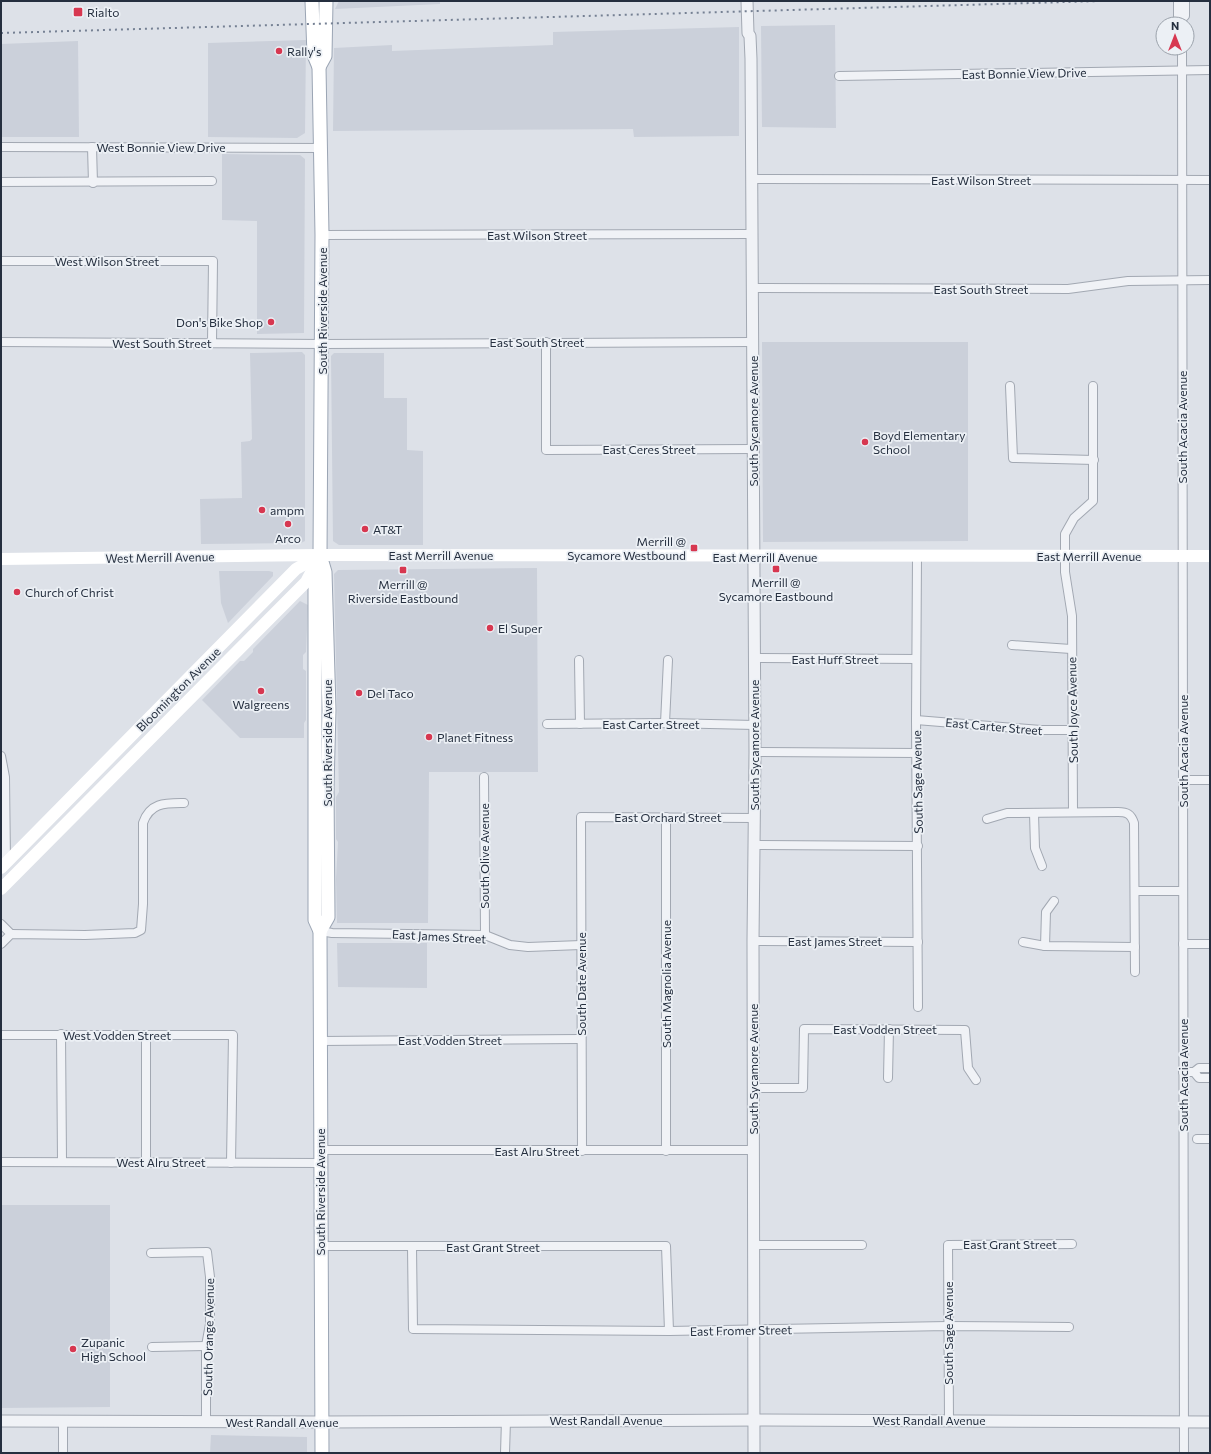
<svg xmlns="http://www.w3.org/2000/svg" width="1211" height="1454" font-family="Commissioner,sans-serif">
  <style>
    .built { fill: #cbd0da }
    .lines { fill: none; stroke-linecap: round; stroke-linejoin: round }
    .minor-casing { stroke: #a2a8b2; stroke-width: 10 }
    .tertiary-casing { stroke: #a2a8b2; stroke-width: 13 }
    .primary-casing { stroke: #9ba5b4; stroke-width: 15 }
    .minor { stroke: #f0f2f6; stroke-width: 8 }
    .tertiary { stroke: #f0f2f6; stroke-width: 11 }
    .secondary { stroke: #fff; stroke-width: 12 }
    .primary { stroke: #fff; stroke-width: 13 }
    .rail { stroke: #758093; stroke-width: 2; stroke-dasharray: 2 4; stroke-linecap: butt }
    .poi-dot { fill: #d73750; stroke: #ecf0f5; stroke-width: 1.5 }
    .labels { text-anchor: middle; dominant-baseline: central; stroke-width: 3.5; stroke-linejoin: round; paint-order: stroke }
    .poi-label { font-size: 12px; fill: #252f3f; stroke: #ecf0f5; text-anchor: start }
    .street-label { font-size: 12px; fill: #252f3f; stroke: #ecf0f5 }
  </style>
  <rect width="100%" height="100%" fill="#dde1e8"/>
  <g class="built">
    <path d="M339,1H440V4L335,9Z"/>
    <path d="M835,25L836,128L762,127L761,26Z"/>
    <path d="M739,27V136L634,137L633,129L333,131L334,48L392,45V51L553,45V32Z"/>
    <path d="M306,40L305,133L297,138L208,137V43Z"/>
    <path d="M78,41L79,137H1V44Z"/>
    <path d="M222,154L300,155L305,159L304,333L257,334V221L222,220Z"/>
    <path d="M762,342H968V541L763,542Z"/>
    <path d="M302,352L305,355V541L301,543L201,544L200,499L242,498L241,442L250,441L252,439L250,353Z"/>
    <path d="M334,353H384V398H407V450L423,451V545H339L333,541L331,356Z"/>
    <path d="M537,568L538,772H429L428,923H337L336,878L338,842L336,839V797L339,792L334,574L338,570Z"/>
    <path d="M219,571H269L273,572V576L228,623L221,603Z"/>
    <path d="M300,601L308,605L306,652L303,655V669L306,671V720L304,723V738H240L202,700L240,661H244L253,652V649Z"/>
    <path d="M337,943H427V988L338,987Z"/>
    <path d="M1,1205H110V1407L1,1408Z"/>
    <path d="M211,1435L307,1437V1453H210Z"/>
  </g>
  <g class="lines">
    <g class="minor-casing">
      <g id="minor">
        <path d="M1178,1V16L1181,19"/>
        <path d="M1181,24V19L1185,16V1"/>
        <path d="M1182,48L1184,1453"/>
        <path d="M839,76L1210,70"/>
        <path d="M1,147L321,148"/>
        <path d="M92,147L93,183"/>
        <path d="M752,179L1210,180"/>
        <path d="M1,182L212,181"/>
        <path d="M322,235L752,234"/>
        <path d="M1,261H213L212,343"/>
        <path d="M751,288L1068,289L1128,281L1210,280"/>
        <path d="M1,342L322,344L752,342"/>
        <path d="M546,342V450L753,449"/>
        <path d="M1010,386L1013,458L1094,460"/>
        <path d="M917,557L916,720L918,1007"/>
        <path d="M1012,645L1071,649"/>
        <path d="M754,658L916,659"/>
        <path d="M579,660L580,724"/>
        <path d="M916,720L1041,730H1071"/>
        <path d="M665,723L668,660"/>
        <path d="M547,724L665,723L755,725"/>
        <path d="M755,752L917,753"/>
        <path d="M1,756L5,777L6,863"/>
        <path d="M484,777L485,935"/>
        <path d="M1183,780H1210"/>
        <path d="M1073,812L1072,616L1065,572V534L1074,518L1093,501V386"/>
        <path d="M1034,813L1035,848L1042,866"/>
        <path d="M666,817V1151"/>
        <path d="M987,819L1007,813L1118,812C1127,812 1131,814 1134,823L1135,972"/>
        <path d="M754,845L918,846"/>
        <path d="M1135,891H1183"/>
        <path d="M1,924L11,934"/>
        <path d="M320,931L332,933L485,935L510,945L528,947L581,945"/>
        <path d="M753,941L918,942"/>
        <path d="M1023,942L1045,946L1135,947"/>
        <path d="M1,944L11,934L85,935L135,933L141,930L143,904V823C150,802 166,803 184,803"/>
        <path d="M1183,944H1210"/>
        <path d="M1045,946L1046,912L1054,901"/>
        <path d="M61,1034L62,1161"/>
        <path d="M1,1035H233L231,1163"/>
        <path d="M146,1035V1163"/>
        <path d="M320,1041L580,1039"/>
        <path d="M1183,1072H1194L1199,1068H1210"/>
        <path d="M1194,1072L1199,1078H1210"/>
        <path d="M888,1078L889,1029"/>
        <path d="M754,1088H803L804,1029L965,1030L968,1068L976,1080"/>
        <path d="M1197,1139H1210"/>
        <path d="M320,1150H754"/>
        <path d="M582,1151L581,817L754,818"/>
        <path d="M1,1162L320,1163"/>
        <path d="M754,1245H862"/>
        <path d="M321,1246H666L669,1331"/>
        <path d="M412,1247L413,1329L669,1331L948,1326L1069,1327"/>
        <path d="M151,1253L207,1252L210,1277V1324L206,1346V1421"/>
        <path d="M152,1347L206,1346"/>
        <path d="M949,1420L948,1245L1072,1244"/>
        <path d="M63,1421V1453"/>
        <path d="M505,1453L506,1420"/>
      </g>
    </g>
    <g class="tertiary-casing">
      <g id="tertiary">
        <path d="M747,1L748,33L750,36L751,59L755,752L753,941L754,1453"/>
        <path d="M1,1421L322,1422L765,1420L1210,1422"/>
      </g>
    </g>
    <g class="primary-casing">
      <g id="primary">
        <path d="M312,1L314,55L319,67L322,235L320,555L315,572V920L320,931L322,1453"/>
        <path d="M319,67L325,56L326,1"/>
        <path d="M320,555L325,572L329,710L327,787L328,917L320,931"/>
      </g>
    </g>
    <use href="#minor" class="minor"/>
    <use href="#tertiary" class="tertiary"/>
    <g class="secondary">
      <path d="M1,559L320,555L1210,556"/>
      <path d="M1,868L296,569L319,556"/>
      <path d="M1,889L306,582L316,563"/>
    </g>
    <use href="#primary" class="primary"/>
    <path class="rail" d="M1,33L1100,1"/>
  </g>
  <g class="poi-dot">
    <rect x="73" y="7" width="10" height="10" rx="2"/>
    <circle cx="279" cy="51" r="4"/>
    <circle cx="271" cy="322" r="4"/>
    <circle cx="865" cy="442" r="4"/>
    <circle cx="262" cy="510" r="4"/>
    <circle cx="288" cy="524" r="4"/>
    <circle cx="365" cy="529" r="4"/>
    <rect x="690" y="544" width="8" height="8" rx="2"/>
    <rect x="772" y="565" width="8" height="8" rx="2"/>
    <rect x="399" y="566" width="8" height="8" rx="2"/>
    <circle cx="17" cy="592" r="4"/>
    <circle cx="490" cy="628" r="4"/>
    <circle cx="261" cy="691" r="4"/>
    <circle cx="359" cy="693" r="4"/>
    <circle cx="429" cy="737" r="4"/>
    <circle cx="73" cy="1349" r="4"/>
  </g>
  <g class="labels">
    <g class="poi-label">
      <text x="87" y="12">Rialto</text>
      <text x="287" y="51">Rally's</text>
      <text x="263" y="322" text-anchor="end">Don's Bike Shop</text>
      <text x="873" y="435">Boyd Elementary<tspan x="873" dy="14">School</tspan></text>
      <text x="270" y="510">ampm</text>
      <text x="373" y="529">AT&amp;T</text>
      <text x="288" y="538" text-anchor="middle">Arco</text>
      <text x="686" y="541" text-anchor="end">Merrill @<tspan x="686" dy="14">Sycamore Westbound</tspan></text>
      <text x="776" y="582" text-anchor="middle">Merrill @<tspan x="776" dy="14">Sycamore Eastbound</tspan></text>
      <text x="403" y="584" text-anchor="middle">Merrill @<tspan x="403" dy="14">Riverside Eastbound</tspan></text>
      <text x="25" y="592">Church of Christ</text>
      <text x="498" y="628">El Super</text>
      <text x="367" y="693">Del Taco</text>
      <text x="261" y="704" text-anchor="middle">Walgreens</text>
      <text x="437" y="737">Planet Fitness</text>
      <text x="81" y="1342">Zupanic<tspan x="81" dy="14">High School</tspan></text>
    </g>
    <g class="street-label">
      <text transform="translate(1024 73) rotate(-1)">East Bonnie View Drive</text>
      <text x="161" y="147">West Bonnie View Drive</text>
      <text x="981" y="180">East Wilson Street</text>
      <text x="537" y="235">East Wilson Street</text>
      <text x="107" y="261">West Wilson Street</text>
      <text x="981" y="289">East South Street</text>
      <text transform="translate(322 311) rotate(-90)">South Riverside Avenue</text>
      <text x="537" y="342">East South Street</text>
      <text x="162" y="343">West South Street</text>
      <text transform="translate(753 421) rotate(-90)">South Sycamore Avenue</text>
      <text transform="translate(1182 427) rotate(-90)">South Acacia Avenue</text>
      <text x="649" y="449">East Ceres Street</text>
      <text x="441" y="555">East Merrill Avenue</text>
      <text x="1089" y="556">East Merrill Avenue</text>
      <text transform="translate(160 557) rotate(-1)">West Merrill Avenue</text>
      <text x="765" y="557">East Merrill Avenue</text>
      <text x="835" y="659">East Huff Street</text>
      <text transform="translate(178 689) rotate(-45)">Bloomington Avenue</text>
      <text transform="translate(1072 710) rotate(-91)">South Joyce Avenue</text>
      <text x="651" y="724">East Carter Street</text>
      <text transform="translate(994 726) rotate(5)">East Carter Street</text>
      <text transform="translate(327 743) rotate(-90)">South Riverside Avenue</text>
      <text transform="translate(754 745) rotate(-90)">South Sycamore Avenue</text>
      <text transform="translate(1183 751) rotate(-90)">South Acacia Avenue</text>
      <text transform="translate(917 782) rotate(-91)">South Sage Avenue</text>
      <text x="668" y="817">East Orchard Street</text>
      <text transform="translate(484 856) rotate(-90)">South Olive Avenue</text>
      <text transform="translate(439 936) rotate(3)">East James Street</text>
      <text x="835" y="941">East James Street</text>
      <text transform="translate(581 984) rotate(-90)">South Date Avenue</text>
      <text transform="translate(666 984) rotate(-90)">South Magnolia Avenue</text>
      <text x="885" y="1029">East Vodden Street</text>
      <text x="117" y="1035">West Vodden Street</text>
      <text x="450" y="1040">East Vodden Street</text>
      <text transform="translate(753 1069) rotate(-90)">South Sycamore Avenue</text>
      <text transform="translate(1183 1075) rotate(-90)">South Acacia Avenue</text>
      <text x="537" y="1151">East Alru Street</text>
      <text x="161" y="1162">West Alru Street</text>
      <text transform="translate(320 1192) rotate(-90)">South Riverside Avenue</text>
      <text x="1010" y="1244">East Grant Street</text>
      <text x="493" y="1247">East Grant Street</text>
      <text transform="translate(741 1330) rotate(-1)">East Fromer Street</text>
      <text transform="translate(948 1333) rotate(-90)">South Sage Avenue</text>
      <text transform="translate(208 1337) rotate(-89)">South Orange Avenue</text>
      <text x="606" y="1420">West Randall Avenue</text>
      <text x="929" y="1420">West Randall Avenue</text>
      <text x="282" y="1422">West Randall Avenue</text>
    </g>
  </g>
  <rect width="1211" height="1454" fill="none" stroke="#252f3f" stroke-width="4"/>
  <g transform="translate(1175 36)"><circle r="19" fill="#ecf0f5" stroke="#9ca3ac"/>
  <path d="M0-3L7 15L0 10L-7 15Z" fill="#d73750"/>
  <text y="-6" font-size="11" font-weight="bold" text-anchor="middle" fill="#252f3f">N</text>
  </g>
</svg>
